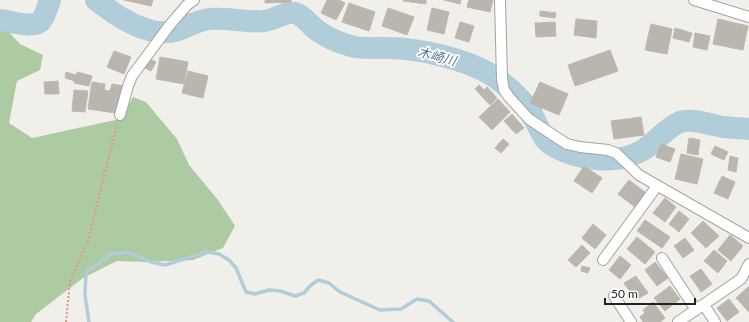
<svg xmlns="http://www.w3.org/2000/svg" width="749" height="322" font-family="Lato,'Noto Sans JP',sans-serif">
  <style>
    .forest { fill: #adcba3 }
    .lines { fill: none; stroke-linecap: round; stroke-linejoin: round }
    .stream { stroke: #b0cdd9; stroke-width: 3.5 }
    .river { stroke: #b0cdd9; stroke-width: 22 }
    .building { fill: #bab5af; stroke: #c1b7ad }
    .minor-casing { stroke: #a3a3a3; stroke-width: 12 }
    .path { stroke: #eb9281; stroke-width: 2; stroke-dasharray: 2 2; stroke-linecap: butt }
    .minor { stroke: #fff; stroke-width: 10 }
    .labels { text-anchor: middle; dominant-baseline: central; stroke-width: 3.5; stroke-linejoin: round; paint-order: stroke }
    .water-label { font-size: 13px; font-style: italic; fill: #5476a0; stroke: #fff }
  </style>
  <rect width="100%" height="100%" fill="#f1efea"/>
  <path class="forest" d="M0,28L7,30L20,44L43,55L40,70L17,81L9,123L32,138L120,119L133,97L146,102L177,139L189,165L218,200L235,226L223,248L193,260L145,262L117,261L83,278L36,314L31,322H0Z"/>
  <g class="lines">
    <path class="stream" d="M89,322L85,295L86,272L112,254L128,252L151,262L165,265L207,252L219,254L229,260L236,268L246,292L255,294L269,290L280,291L295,296L304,293L310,286L318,280L329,283L340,292L380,310L401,309L417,299L429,301L453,322"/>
    <g class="river">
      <path d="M96,0C116,16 149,38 175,31C187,27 198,20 210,19C228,17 246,23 264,21C275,20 285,11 295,13C305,16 310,26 318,31C328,38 340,43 351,46C365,50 375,47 388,48C419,48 471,60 496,78C510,88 523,100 532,114C536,122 541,134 546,140C553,148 572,155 582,157C602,160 621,162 639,152C646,149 651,144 657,139C664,133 672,125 680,122C690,118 713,125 723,127C732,128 741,128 749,129"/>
      <path d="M0,20C10,21 34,29 41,21C45,16 48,6 50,0"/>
    </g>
  </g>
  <g class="building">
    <path d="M124,0H153L151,6Z"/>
    <path d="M265,0H291V2L265,3Z"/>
    <path d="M327,0H339L345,3L336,20L321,13Z"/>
    <path d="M404,0H426V4L403,1Z"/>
    <path d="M444,0H461L460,4Z"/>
    <path d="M469,0H493L490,12L467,7Z"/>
    <path d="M349,3L375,12L369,31L342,22Z"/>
    <path d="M388,8L414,17L407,35L382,26Z"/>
    <path d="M432,8L449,12L444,34L427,30Z"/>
    <path d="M540,11L556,13L555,18L540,16Z"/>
    <path d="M576,19L597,21L596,38L574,35Z"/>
    <path d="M718,19L748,26L743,50L713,44Z"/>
    <path d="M460,22L474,26L469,42L455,38Z"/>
    <path d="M555,22L556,36L536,37L535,23Z"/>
    <path d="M651,24L672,29L667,54L645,50Z"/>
    <path d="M675,28L692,33L689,42L673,38Z"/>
    <path d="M695,33L710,36L707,50L693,47Z"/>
    <path d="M610,50L618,71L575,86L568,65Z"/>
    <path d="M114,51L131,57L124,74L107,67Z"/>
    <path d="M160,57L188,62L184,84L156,79Z"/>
    <path d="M148,58L156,62L151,71L143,67Z"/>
    <path d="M188,71L208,76L203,98L182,93Z"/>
    <path d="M66,72L76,75L77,72L92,76L89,86L74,83L75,81L65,78Z"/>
    <path d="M58,81L59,94H45L44,82Z"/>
    <path d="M92,82L105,84L104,90L110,91L112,84L124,86L120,106L116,105L115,113L88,109Z"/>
    <path d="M540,82L568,94L559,115L530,103Z"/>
    <path d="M479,85L484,90L487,87L497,98L490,105L475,89Z"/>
    <path d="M74,90L88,91L85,112L72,111Z"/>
    <path d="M498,99L510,112L492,130L479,117Z"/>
    <path d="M512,114L524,128L516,134L504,121Z"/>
    <path d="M641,117L644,135L614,139L611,121Z"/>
    <path d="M689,138L700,140L698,155L687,153Z"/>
    <path d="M503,139L509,144L501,153L495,148Z"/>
    <path d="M661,144L675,149L670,162L656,157Z"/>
    <path d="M715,146L728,152L724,160L711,154Z"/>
    <path d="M681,154L703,159L697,184L675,179Z"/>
    <path d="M730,156L738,158L736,172L728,170Z"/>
    <path d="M584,166L602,178L592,193L574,181Z"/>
    <path d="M722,176L735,182L728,199L714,193Z"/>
    <path d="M629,180L646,193L635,207L618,194Z"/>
    <path d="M665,198L676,207L665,222L653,213Z"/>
    <path d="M679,211L689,219L679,232L669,224Z"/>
    <path d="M645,220L670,237L662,248L637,231Z"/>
    <path d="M703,221L719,236L706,248L691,233Z"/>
    <path d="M593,224L606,235L595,249L582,238Z"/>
    <path d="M730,235L743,246L731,261L718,250Z"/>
    <path d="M637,237L655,252L645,264L627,249Z"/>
    <path d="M685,238L694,250L683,258L674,246Z"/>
    <path d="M582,245L590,253L576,267L568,260Z"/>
    <path d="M714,250L727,261L718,273L704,261Z"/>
    <path d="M620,256L631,265L620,279L609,270Z"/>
    <path d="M655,262L668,278L657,286L645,270Z"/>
    <path d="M582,266L590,268L588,273L581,271Z"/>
    <path d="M701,269L712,284L701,292L690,276Z"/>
    <path d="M636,276L648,293L636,300L624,283Z"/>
    <path d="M670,286L680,299L665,311L654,298Z"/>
    <path d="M748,287L749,288V312L736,298Z"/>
    <path d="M729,299L739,312L727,321L717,308Z"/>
    <path d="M653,302L665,318L660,322H643L640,317L645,313L643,310Z"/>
  </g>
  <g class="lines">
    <g class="minor-casing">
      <g id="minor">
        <path d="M500,0L502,79L504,90L509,97L529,119L556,137L567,144L580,147L608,150L616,153L639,175L749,238"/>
        <path d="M694,0L749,17"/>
        <path d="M120,115L128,86L132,76L169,26L187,5L194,0"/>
        <path d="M662,258L696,310"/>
        <path d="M603,260L657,186"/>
        <path d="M614,296L631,322"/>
        <path d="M704,305L715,322"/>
        <path d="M678,322L741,279L749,264"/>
      </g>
    </g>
    <path class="path" d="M66,322L70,282L88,240L117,125"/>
    <use href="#minor" class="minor"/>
  </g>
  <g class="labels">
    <g class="water-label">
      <text transform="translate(437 56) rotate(15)">木崎川</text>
    </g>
  </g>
  <path d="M605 298v6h90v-6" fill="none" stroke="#222222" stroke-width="2"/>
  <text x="611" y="298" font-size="12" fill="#222222" stroke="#ffffff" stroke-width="3" paint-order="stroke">50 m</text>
</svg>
